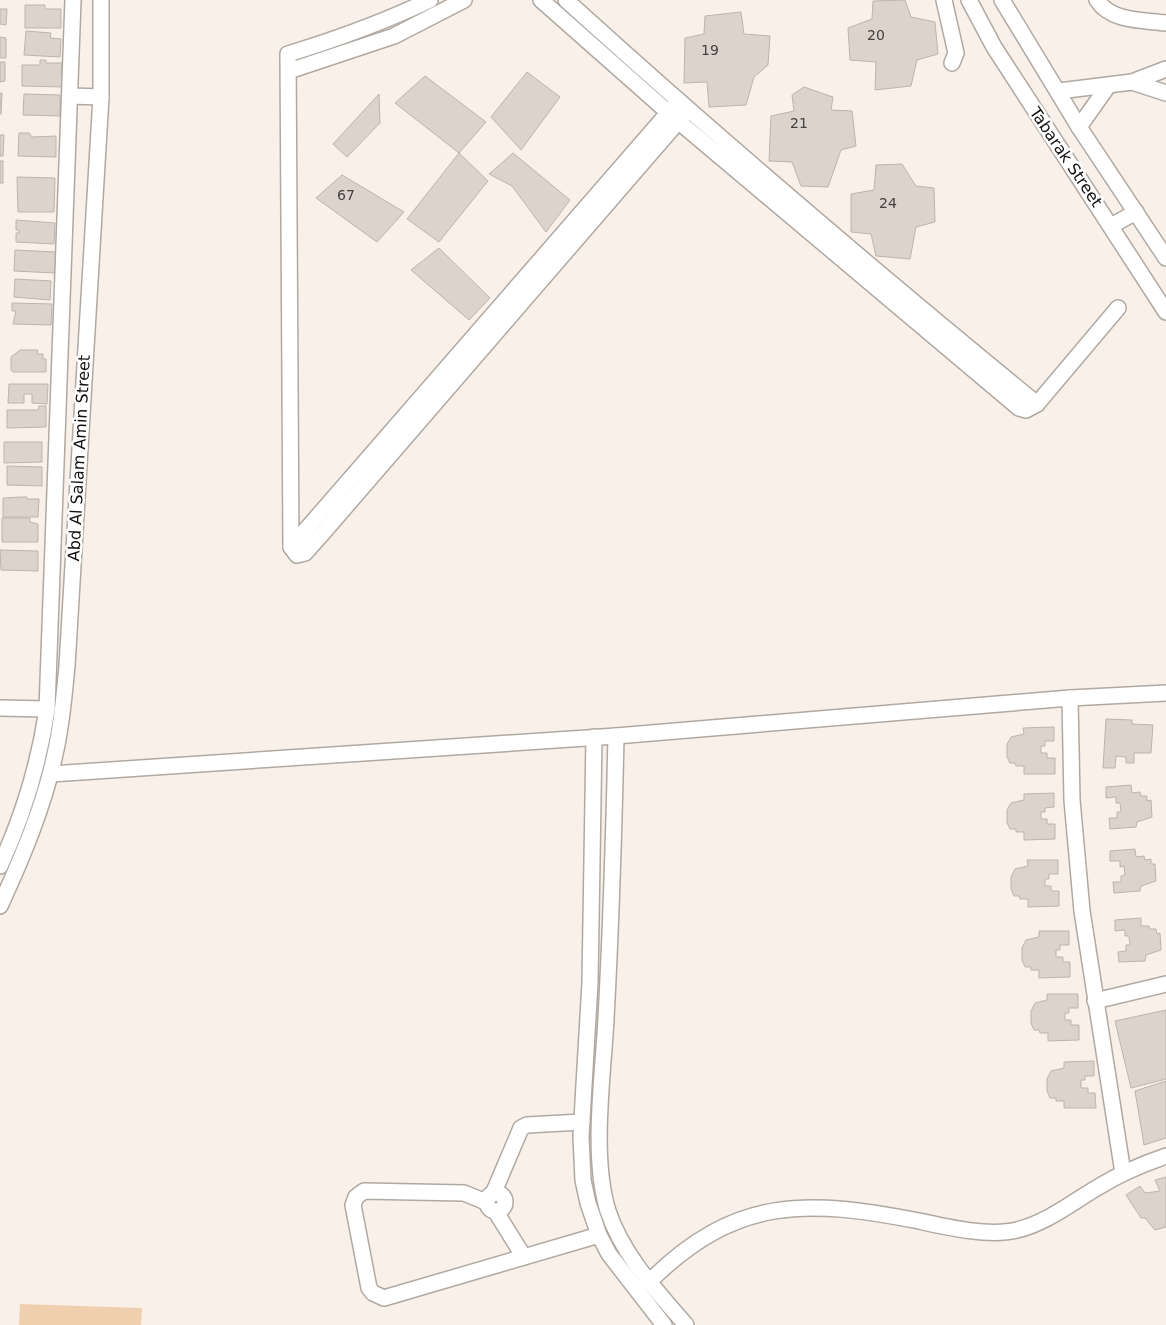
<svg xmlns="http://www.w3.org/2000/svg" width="1166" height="1325" font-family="'DejaVu Sans',sans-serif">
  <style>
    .green { fill: #f0cfaf }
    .building { fill: #dbd3cc; stroke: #bcb4ad }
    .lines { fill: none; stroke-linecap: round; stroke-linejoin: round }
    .minor-casing { stroke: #b0a9a2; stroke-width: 18 }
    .minor { stroke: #fff; stroke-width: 15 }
    .labels { text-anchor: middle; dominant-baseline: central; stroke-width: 5; stroke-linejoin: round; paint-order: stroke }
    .number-label { font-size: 14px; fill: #45413e }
    .street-label { font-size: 16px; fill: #13100e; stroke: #fff }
  </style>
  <rect width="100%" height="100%" fill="#f8f0e9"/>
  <path class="green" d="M20,1304L142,1308L141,1325H19Z"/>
  <g class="building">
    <path d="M905,0L911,17L935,22L938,54L917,60L911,86L875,90L876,62L850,60L848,28L872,19L873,1Z"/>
    <path d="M25,5H45V9H61V28H25Z"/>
    <path d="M0,9H7L6,25L0,24Z"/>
    <path d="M741,12L744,34L770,36L768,65L754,77L746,105L709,107L707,82L684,83L685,38L704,34L705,16Z"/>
    <path d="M26,31L51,33L50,38L61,39L60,57L24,55Z"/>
    <path d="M0,37L6,38V58H0Z"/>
    <path d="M40,60H46V63H62V87L22,86V65H40Z"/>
    <path d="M0,62H5V81L0,82Z"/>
    <path d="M527,72L560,97L521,150L491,117Z"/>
    <path d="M425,76L486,122L459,153L395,103Z"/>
    <path d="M804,87L833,97L831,110L852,111L856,146L841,150L828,187L801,186L792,162L769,161L771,116L794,111L792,95Z"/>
    <path d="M0,93H2L1,114H0Z"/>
    <path d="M24,94L60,95V116L23,115Z"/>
    <path d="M379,94L380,123L347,157L333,144Z"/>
    <path d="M19,133H29L32,137L56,136V157L18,156Z"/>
    <path d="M0,135H4L3,156H0Z"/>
    <path d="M459,153L488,181L439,242L407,219Z"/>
    <path d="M513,153L570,200L546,232L512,186L489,174Z"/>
    <rect x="0" y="161" width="3" height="22"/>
    <path d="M902,164L916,186L934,188L935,222L916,227L910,259L876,256L871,234L851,232V194L874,190L876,165Z"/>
    <path d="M342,175L404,212L377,242L316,198Z"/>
    <path d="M17,177L55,178L54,212H18Z"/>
    <path d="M16,220L55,223L54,244L16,242V233H19V230H16Z"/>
    <path d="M439,248L490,298L469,320L411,270Z"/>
    <path d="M15,250L56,252L55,273L14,271Z"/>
    <path d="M15,279L51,281L50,300L14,297Z"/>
    <path d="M12,303L52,304L51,325L13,324L16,311H12Z"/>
    <path d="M20,350H38L37,354H43V359H46V372H13L11,370V357Z"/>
    <path d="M9,384H48L47,404L32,403V394H24V403H8Z"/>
    <path d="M39,406H46V427L7,428V410H38Z"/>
    <path d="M4,442H42V462L4,463Z"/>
    <path d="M7,466L42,467V486L7,485Z"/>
    <path d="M21,497H27V499H39L38,517H3V498Z"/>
    <path d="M2,518H30V522L38,524V542H2Z"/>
    <path d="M0,550L38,551V571L1,570Z"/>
    <path d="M1106,719L1132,720V724L1153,725L1151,753H1134V763H1126V757L1116,756L1115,768H1103Z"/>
    <path d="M1054,727V741H1045V746H1041V753H1047V758H1055V774H1024V766H1016L1015,763H1010L1007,757V744L1011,737L1024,734L1023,728Z"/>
    <path d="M1131,785L1132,793L1140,792L1141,796H1147V801L1151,800L1152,817L1137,822L1136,827L1110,829L1109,818H1117V812H1121L1120,803H1116V797L1106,798V787Z"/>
    <path d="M1054,793V807L1045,808V812H1041V819H1047V824H1055V839L1024,840V832H1016V829H1010L1007,823V810L1011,803L1024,800V794Z"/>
    <path d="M1135,849L1136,857L1144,856L1145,860L1151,859V864H1155L1156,881L1141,886L1140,891L1114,893L1113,882H1121V876L1125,875L1124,866L1120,867V861H1110V851Z"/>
    <path d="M1027,860H1058V874H1049V879H1045V886H1051V891H1059V906L1028,907V899H1020L1019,896H1014L1011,889V877L1015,869L1028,866Z"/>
    <path d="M1141,918V926H1149L1150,929H1156L1157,934L1160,933L1161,950L1146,955L1145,961L1119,962L1118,952L1126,951V945H1130L1129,936H1125V930L1115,931V920Z"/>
    <path d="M1039,931H1069V945H1060V950H1056V957H1063V962H1070V977L1039,978V970H1031V967H1025L1022,960V948L1026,940L1039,937Z"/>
    <path d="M1047,994H1078V1008H1069V1013H1065V1020H1071V1025H1079V1040L1048,1041V1033H1040L1039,1030H1034L1031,1023V1011L1035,1003L1047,1000Z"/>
    <path d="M1166,1010V1079L1131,1088L1115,1021Z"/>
    <path d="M1094,1061V1076H1085V1080H1081V1088H1088V1093H1095L1096,1108H1064V1101H1056V1098H1050L1047,1091V1079L1051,1071L1064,1068V1062Z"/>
    <path d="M1166,1081V1138L1144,1145L1135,1091Z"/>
    <path d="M1166,1177V1227L1155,1230L1145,1218H1141L1126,1195L1140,1186L1145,1193L1160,1191L1155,1180Z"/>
  </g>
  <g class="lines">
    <g class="minor-casing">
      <g id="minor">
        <path d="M430,0C384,22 337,39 288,54L291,547L297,555L305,553L322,534L688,110"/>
        <path d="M541,0L678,121L1019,408L1026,410L1037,404L1118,308"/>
        <path d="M566,0C719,139 877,273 1037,404"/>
        <path d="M944,0L956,53L952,63"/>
        <path d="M969,0L994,47L1166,312"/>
        <path d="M1002,0L1079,127L1166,258"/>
        <path d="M1097,0C1111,22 1143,20 1166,23"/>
        <path d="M289,71L394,36L464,0"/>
        <path d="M1132,82L1166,93"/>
        <path d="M1059,91L1132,82L1166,69"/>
        <path d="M70,96L101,97"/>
        <path d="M1079,127L1108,86"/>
        <path d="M1111,226L1136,212"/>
        <path d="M291,547L675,105"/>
        <path d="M1070,698L1072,800L1082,911L1123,1173"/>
        <path d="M0,708L47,709"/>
        <path d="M616,736C614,830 611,925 606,1019C603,1077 591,1156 608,1211C623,1256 656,1290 686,1325"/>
        <path d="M594,737L590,983L581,1136L583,1180L588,1203L599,1235L609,1254L664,1325"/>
        <path d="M51,774L616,736L1070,698L1166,693"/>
        <path d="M0,866C23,816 39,764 47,709L73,0"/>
        <path d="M0,906C22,858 44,806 55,754C62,725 64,695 67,666L101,97V0"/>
        <path d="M1095,1001L1166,984"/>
        <circle cx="496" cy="1202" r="9"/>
        <path d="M493,1194L521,1128L527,1125L582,1122"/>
        <path d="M486,1202L464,1193L364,1191L356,1197L353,1205L369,1288L373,1293L384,1298L599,1235"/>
        <path d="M496,1212L524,1257"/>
        <path d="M649,1282C735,1196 807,1199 919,1221C946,1227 989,1237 1017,1230C1047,1223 1074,1201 1100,1186C1121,1173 1143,1164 1166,1156"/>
      </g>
    </g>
    <use href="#minor" class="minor"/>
  </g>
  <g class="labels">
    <g class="number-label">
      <text x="876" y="35">20</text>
      <text x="710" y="50">19</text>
      <text x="799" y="123">21</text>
      <text x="346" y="195">67</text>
      <text x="888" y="203">24</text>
    </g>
    <g class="street-label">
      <text transform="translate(1066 157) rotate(56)">Tabarak Street</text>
      <text transform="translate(79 458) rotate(-87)">Abd Al Salam Amin Street</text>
    </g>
  </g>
</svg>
